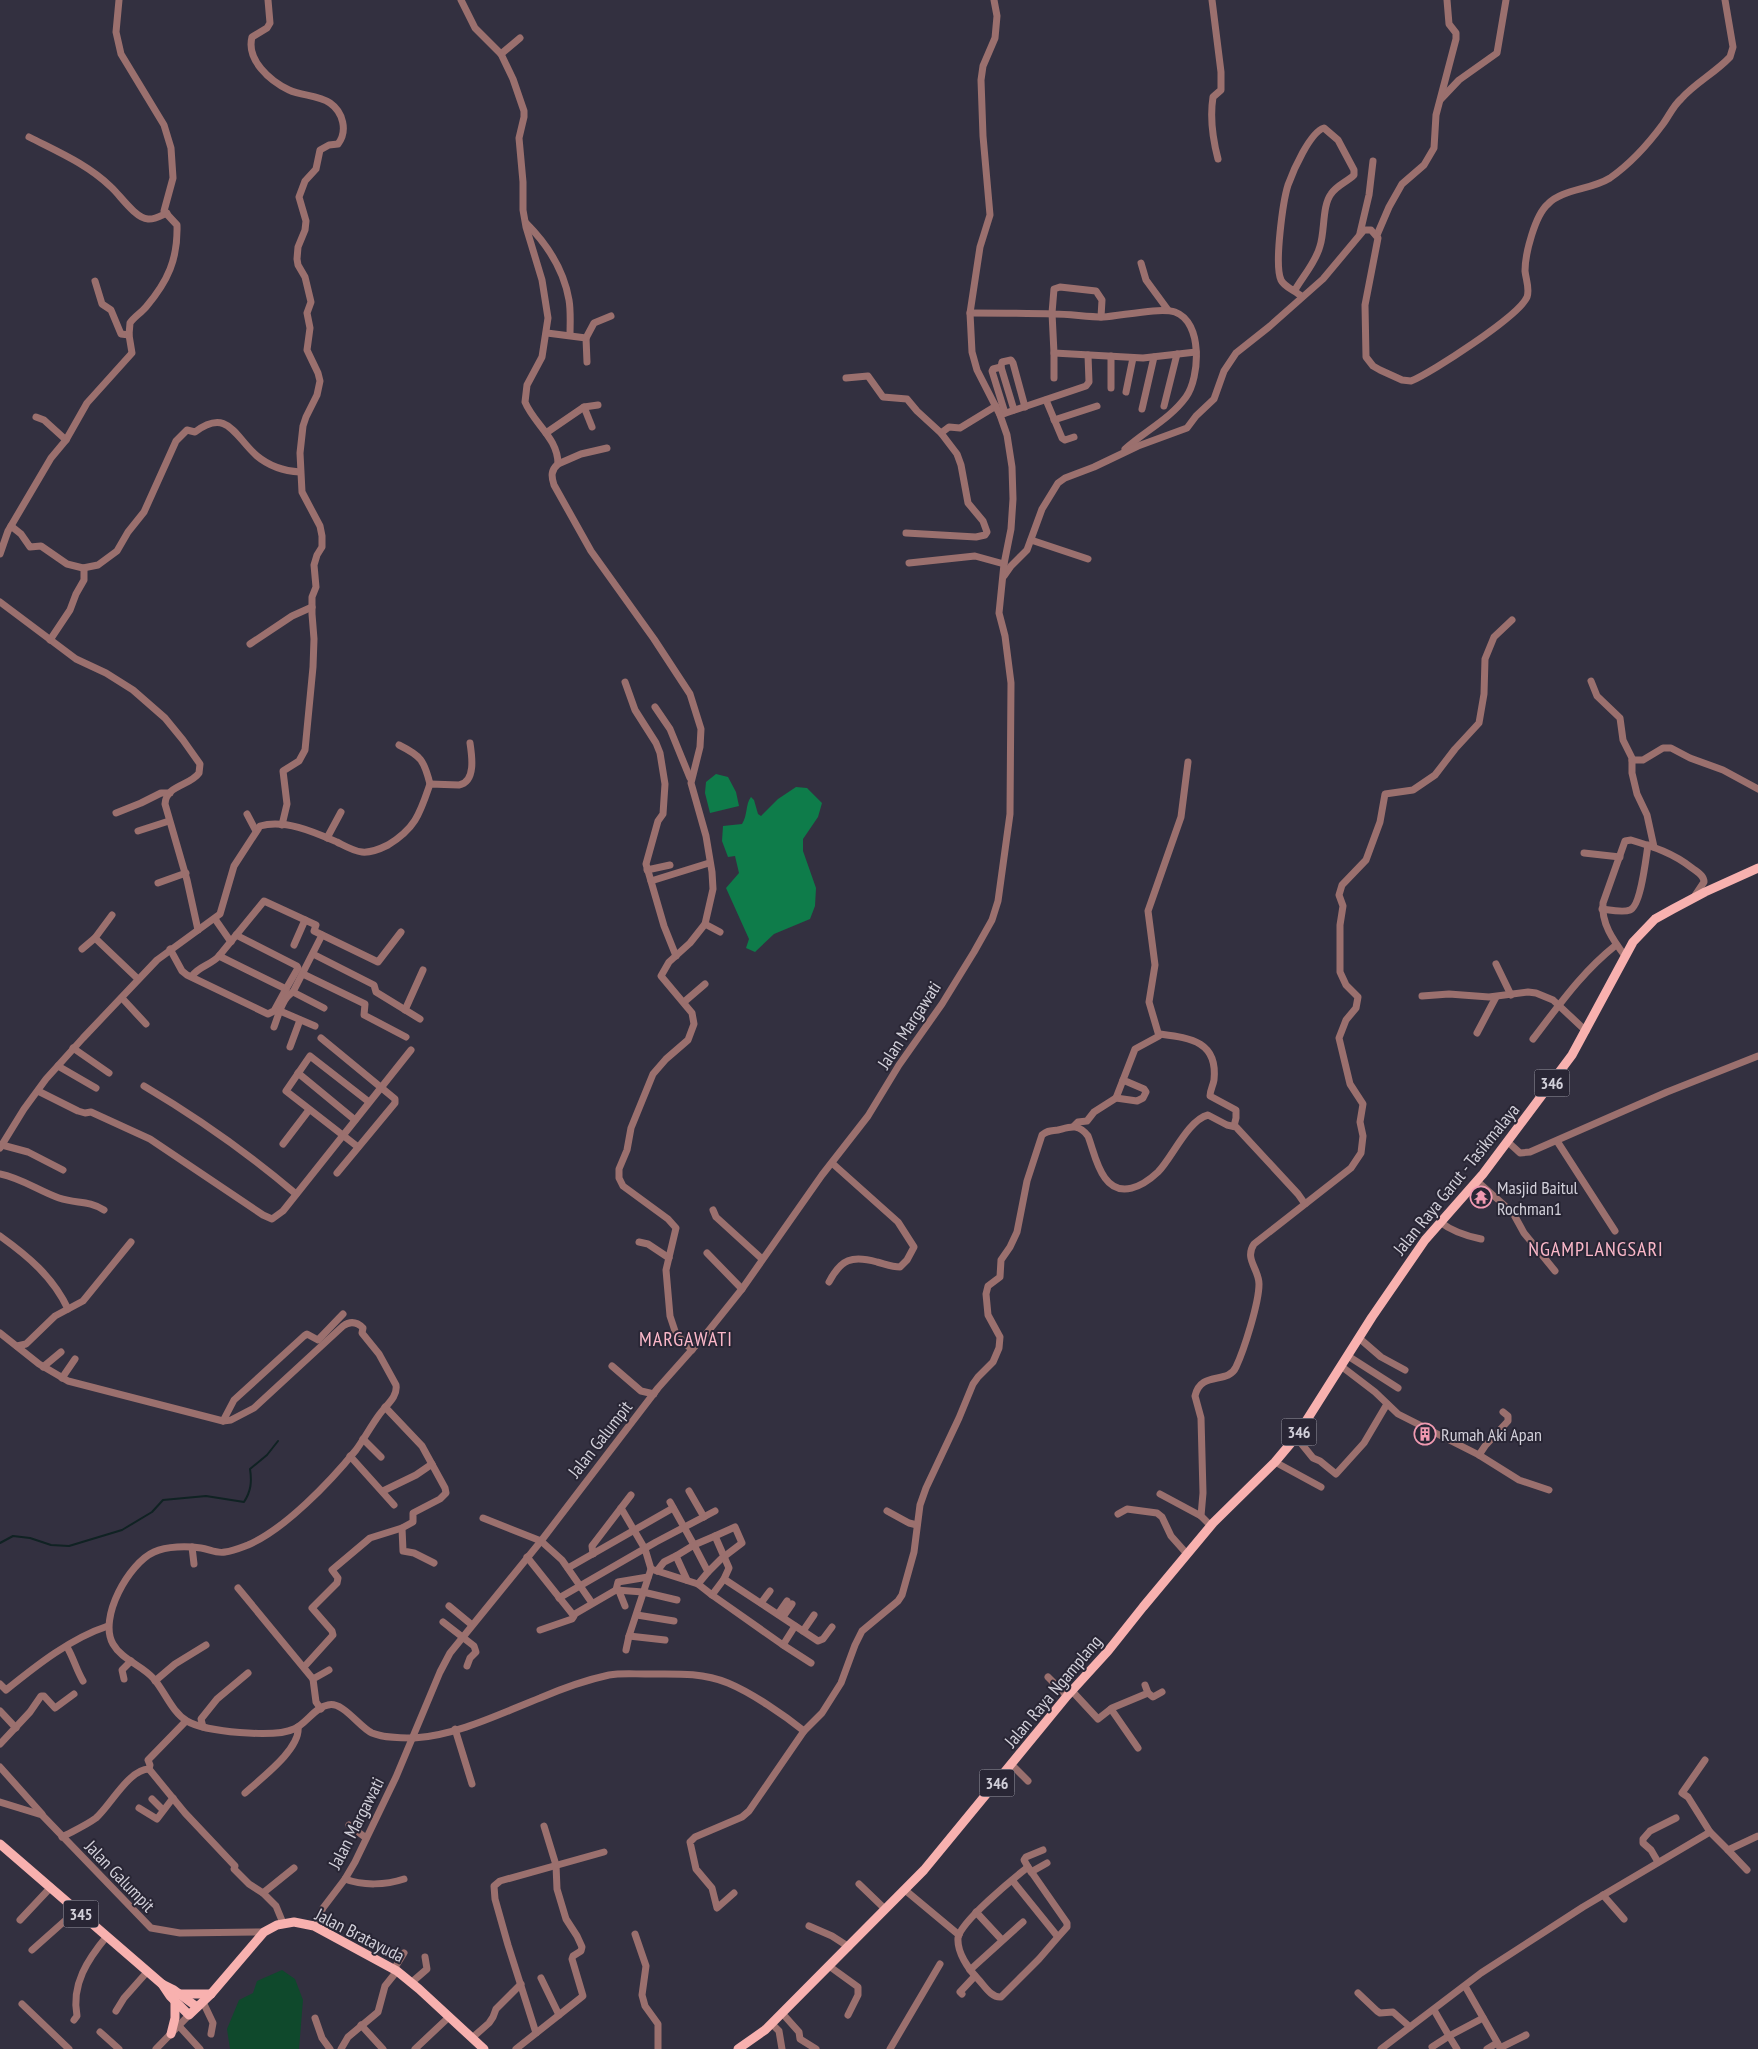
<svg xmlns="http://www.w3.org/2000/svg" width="1758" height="2049" font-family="'PT Sans Narrow',sans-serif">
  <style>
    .green { fill: #0f492c }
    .forest { fill: #0e7c4a }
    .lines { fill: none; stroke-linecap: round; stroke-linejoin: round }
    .stream { stroke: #102223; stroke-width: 2 }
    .minor { stroke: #9b706e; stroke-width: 7 }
    .major { stroke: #f8b1af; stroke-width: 9 }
    .labels { text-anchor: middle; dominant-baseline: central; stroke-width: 4; stroke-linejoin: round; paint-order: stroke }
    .shield { fill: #292635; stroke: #9f9da8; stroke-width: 1 }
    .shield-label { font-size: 16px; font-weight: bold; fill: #d2d0da }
    .street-label { font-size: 18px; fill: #d2d0da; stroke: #292635 }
    .poi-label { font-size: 18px; fill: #d2d0da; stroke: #292635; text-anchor: start }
    .quarter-label { font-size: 20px; letter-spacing: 1px; fill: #fab7c8; stroke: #292635 }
  </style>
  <rect width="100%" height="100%" fill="#333040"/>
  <path class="green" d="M282,1970L295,1979L303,2000L299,2049H230L227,2029L239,2000L253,1993L257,1981Z"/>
  <g class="forest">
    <path d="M716,774L728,777L736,792L739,806L710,813L705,793L706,782Z"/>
    <path d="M796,787L807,788L822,803L818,817L803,839V851L816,888L815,906L810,919L774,934L755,952L746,948L749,939L726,888L739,873L735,856L728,857L722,841L723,826L742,824C748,815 745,805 751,797L754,800L758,814L761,816L778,799Z"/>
  </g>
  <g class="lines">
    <path class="stream" d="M0,1543L13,1536L30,1538L51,1545L69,1546L122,1530L152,1512L163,1500L206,1496L244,1502C251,1491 252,1482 250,1469L267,1455L278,1441"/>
    <g class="minor">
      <path d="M268,0L270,23L267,28L252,37C246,60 270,81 289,90C302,96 318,95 330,103C343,112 348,131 338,144L329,145L320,150L316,169L305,181L299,197L306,221L305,230L298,247L297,259L298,265L305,277L311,302L307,313L310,328L307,350L318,373L320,381L317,395L306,417L303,426L300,453L302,492L320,526L322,536V547L317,555L314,565L316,587L312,597V614L314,639L313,667L305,750L299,761L283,771L287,804L282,825"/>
      <path d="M461,0L475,28L501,54L513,79L524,111V117L519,138L523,182V210L526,227L542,280L548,318L542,357L527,385L525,402C534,424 558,438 558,464C551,470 551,476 554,485L591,551L654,639L690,694L701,729L700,747L691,783L706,836L712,872L713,889L705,924L690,943L669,962L661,976L692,1013L694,1024L688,1040L666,1059L653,1074L631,1128L627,1150L619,1169V1178L623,1186L668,1219L676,1228L666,1270L670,1316L676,1334L692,1350"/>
      <path d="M1212,0L1221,72V90L1213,97C1210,116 1213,140 1218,159"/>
      <path d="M501,54L520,38"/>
      <path d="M1441,99L1459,80L1497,53L1506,0"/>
      <path d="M29,137C58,152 87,164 111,187C120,195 135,218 148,219C154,220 162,215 167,213"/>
      <path d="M526,223C547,244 564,271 569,300C571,312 570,324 570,335"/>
      <path d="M1360,233L1369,195L1373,161"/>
      <path d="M1377,235L1389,207L1402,184L1424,165L1434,148L1436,115L1456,39V33L1449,24L1447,0"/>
      <path d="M1141,263L1146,280L1168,310"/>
      <path d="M95,281L102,304L111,310L121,334L129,335"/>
      <path d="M1295,290C1303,276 1316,262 1320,246C1325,231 1322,206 1331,194C1337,185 1347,182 1354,175V170L1338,140L1324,128C1310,132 1293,171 1288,185C1283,201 1274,265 1281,280C1284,287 1296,291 1301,296"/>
      <path d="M970,313C998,313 1026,313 1054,314C1070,314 1087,317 1103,317C1121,316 1160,307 1175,312C1203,322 1200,377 1186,397C1170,419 1145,431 1125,449"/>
      <path d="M1101,317L1102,300L1096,291L1060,287L1054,289L1052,313L1054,353L1143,358L1196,352"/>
      <path d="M547,333L586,338L587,362"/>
      <path d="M586,338L594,323L611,316"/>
      <path d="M1001,367L993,369L992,371L1005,413"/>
      <path d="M846,378L868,376L883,397L907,399L917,411L941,433L957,454L961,465L968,503L983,521L987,532L985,535L976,537L906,533"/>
      <path d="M1054,378V353"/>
      <path d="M1111,388V356"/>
      <path d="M1126,392L1133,358"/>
      <path d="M1046,400L1062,438L1065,440L1074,437"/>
      <path d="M1164,406L1177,354"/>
      <path d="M584,407L592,427"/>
      <path d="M1142,409L1154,357"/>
      <path d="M1014,410L1001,367L1002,362L1011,360L1013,363L1025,407"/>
      <path d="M1000,415L1086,386L1089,382L1088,355"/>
      <path d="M36,417L44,420L66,440"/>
      <path d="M1054,420L1097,406"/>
      <path d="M546,433L584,407L598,405"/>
      <path d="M941,433L949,427L960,428L996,406"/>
      <path d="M558,464L581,454L607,448"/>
      <path d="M11,526L21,534L30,547L41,546L67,564L83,568L98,565L117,551L128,532L144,512L176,441L187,430L195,432C228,407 235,437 257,456C269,466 284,471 300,472"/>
      <path d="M1031,540L1088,559"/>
      <path d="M0,554L8,531L51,458L66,440L87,403L132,353L129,335L130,323C134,317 141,313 146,307C168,281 178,259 177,225L164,211L173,178L171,148L164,125L121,54L116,32L119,0"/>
      <path d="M909,563L975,556L1004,564"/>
      <path d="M1004,576L1011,566L1027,550L1042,509L1058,483L1065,478L1094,467L1138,446L1187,428L1196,416L1214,399L1224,371L1236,353L1270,326L1323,279L1364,230H1371L1378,238L1365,305L1366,357L1373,366L1380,370L1402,380L1411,381C1431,373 1519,316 1527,297C1530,289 1526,280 1525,271C1525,254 1535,215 1548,204C1562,189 1591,190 1610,178C1630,164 1649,143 1663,124C1669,116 1673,106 1681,99C1695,83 1715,73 1730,57L1733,47L1725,0"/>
      <path d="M0,602L76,659L106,673L133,690L165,718L183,740L200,764L199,773C190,786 166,785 165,804L187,880L198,930"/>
      <path d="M50,640L70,610L76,594L84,580V568"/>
      <path d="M250,644L292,616L312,607"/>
      <path d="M1591,681L1597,696L1620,718L1623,740L1632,758V773L1637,794L1647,815L1654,847"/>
      <path d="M625,682L635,710L656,743L660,753L665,784L663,814L658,821L646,864L664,926L676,956"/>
      <path d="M655,707L670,729L690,778"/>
      <path d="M399,745C421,756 424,760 430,784"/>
      <path d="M1632,760H1643L1663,748H1671L1690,758L1723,770L1758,789"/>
      <path d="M116,813L141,803L161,793H170"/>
      <path d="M247,814L256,831"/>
      <path d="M138,831L169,821"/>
      <path d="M327,838L341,812"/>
      <path d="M1584,853L1620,857"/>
      <path d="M647,870L670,865"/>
      <path d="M651,881L709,863"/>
      <path d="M158,883L186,873"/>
      <path d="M1602,909C1610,910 1623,913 1630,910C1641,906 1646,857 1648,845"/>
      <path d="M215,919L231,942"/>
      <path d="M705,924L720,932"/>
      <path d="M236,935L297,966L298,968L286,989"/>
      <path d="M95,938L138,979"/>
      <path d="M294,945L305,920"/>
      <path d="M82,949L95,938L112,915"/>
      <path d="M170,949L182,971L187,975L268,1014L274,1011L286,989L219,956"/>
      <path d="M313,954L374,985L376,992L420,1019"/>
      <path d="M1625,956C1613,940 1601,923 1603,903L1625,841L1631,840C1654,847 1673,853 1692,868C1697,872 1704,875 1704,882L1694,897"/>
      <path d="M1496,964L1511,995"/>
      <path d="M303,974L365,1004L364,1015L406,1037"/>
      <path d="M192,976C199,966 211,965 219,956L264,901L316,925L314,931L378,962L401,932"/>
      <path d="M293,992L324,1008"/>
      <path d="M1422,996L1449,994L1489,997L1528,992L1536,993L1553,1000L1586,1031"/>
      <path d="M122,998L146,1024"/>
      <path d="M684,1002L705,984"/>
      <path d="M405,1010L423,970"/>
      <path d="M280,1011L315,1026"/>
      <path d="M274,1027C278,1017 282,998 293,992L322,935"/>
      <path d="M1477,1033L1496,997"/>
      <path d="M1160,1034C1190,1038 1218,1041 1214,1080C1213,1086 1210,1090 1210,1096L1236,1110V1118L1234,1126"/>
      <path d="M321,1038L395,1099V1103L337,1173"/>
      <path d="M1533,1039C1560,1004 1581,973 1616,945"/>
      <path d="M290,1047L300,1020"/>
      <path d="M73,1048L109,1073"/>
      <path d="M58,1066L96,1088"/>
      <path d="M298,1073L355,1120"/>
      <path d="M144,1086C198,1118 249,1154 296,1194"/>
      <path d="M38,1091L78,1111L85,1113L91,1112L150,1139L263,1215L272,1219L283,1211L411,1050"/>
      <path d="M1116,1098L1123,1080"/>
      <path d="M1074,1126L1078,1122L1087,1121L1094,1112L1116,1098L1137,1101L1143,1098L1146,1092L1144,1089L1123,1080L1135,1049L1159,1036L1149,1002L1155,965L1148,911L1181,817L1188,762"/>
      <path d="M1557,1141L1615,1231"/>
      <path d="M1508,1142L1520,1153L1530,1152L1667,1092L1758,1056"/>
      <path d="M283,1144L309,1110"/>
      <path d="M2,1145L28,1152L63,1170"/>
      <path d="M358,1147L286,1091L310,1056L369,1102"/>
      <path d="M0,1148L24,1109L46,1079L83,1038L157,960L220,914L234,866L260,826C285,819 314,832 337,842C345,846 353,851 362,852C371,853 380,849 388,845C416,828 420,813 430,784L459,785C476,782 472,756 470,743"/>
      <path d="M0,1174C21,1178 39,1191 59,1198C77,1204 88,1200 104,1210"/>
      <path d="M1477,1181L1513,1213L1524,1233L1555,1271"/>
      <path d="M713,1210L716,1217L762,1259"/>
      <path d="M1440,1222C1453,1232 1466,1236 1481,1239"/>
      <path d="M0,1236C28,1256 53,1277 68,1309"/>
      <path d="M639,1242L648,1244L669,1258"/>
      <path d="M707,1253L742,1289"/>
      <path d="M829,1282C841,1259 852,1255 877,1262C885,1264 892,1267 900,1267L907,1260L914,1247L898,1222L832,1163"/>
      <path d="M0,1333L39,1364L68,1381L223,1421L231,1420L254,1408L343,1326C350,1321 357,1322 363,1328L362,1333L379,1354L396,1385C398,1397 386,1405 379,1415C371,1426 364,1439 356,1450C330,1482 285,1529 248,1545C240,1548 233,1551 225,1552C217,1554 209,1549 201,1548C187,1546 167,1546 154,1552C129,1563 98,1618 113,1644C122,1660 142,1665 154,1679C165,1692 172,1712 187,1721C204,1732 275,1738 294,1729C306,1724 315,1707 328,1705C343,1701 359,1727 372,1733C384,1738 401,1738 414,1738C455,1736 502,1713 540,1698C561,1689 586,1680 609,1675C621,1673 633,1674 645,1674C674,1674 701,1672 728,1683C752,1693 784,1715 804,1731"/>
      <path d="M1359,1338L1381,1357L1405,1370"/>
      <path d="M17,1346L26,1344L55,1316L83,1301L131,1242"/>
      <path d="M1348,1356L1398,1388"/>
      <path d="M612,1366L641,1391L654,1394"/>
      <path d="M1341,1366L1375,1392L1398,1414L1479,1455L1519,1480L1549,1490"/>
      <path d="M43,1367L61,1352"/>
      <path d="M62,1378L75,1359"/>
      <path d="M385,1407L422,1446L445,1488L446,1493L440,1499L413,1513V1522L402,1528L403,1551L414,1553L434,1563"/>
      <path d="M223,1421L234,1400L304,1336L307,1334L318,1340L343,1314"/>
      <path d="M1296,1437L1313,1458L1320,1461L1336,1474L1364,1443L1387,1404"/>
      <path d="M363,1439L381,1457"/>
      <path d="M1479,1455L1485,1446L1508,1421V1416L1503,1412"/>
      <path d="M350,1456L394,1505"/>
      <path d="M1275,1462L1321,1487"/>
      <path d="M383,1491L416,1475L432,1464"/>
      <path d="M689,1491L704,1517"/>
      <path d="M1160,1494L1201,1516"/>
      <path d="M670,1502L694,1545L715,1536L729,1568L724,1579"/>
      <path d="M621,1508L645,1549L651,1569L629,1636L665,1640"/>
      <path d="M887,1511L909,1523L917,1525"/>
      <path d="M1118,1514L1127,1509L1157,1513L1162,1517L1171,1536L1187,1554"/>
      <path d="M483,1518L541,1541L562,1560L592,1603"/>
      <path d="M1211,1526L1201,1516L1203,1493L1201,1418L1195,1396C1201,1370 1228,1385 1236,1367C1244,1350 1259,1303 1259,1284C1259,1269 1244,1259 1254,1244L1351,1168L1361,1153L1363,1136L1360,1122L1363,1104L1350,1084L1339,1038L1346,1020L1356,1008L1358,997L1346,985L1340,972V925L1343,906L1339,895L1342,885L1366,860L1380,822L1385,794L1413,790L1435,775L1455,749L1479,723L1484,694L1485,659L1494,637L1512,620"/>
      <path d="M192,1547L194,1564"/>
      <path d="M593,1554L592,1546L631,1495"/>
      <path d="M527,1557L574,1616L572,1619L540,1630"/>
      <path d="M568,1568L673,1508"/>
      <path d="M651,1569L698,1584L712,1595L724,1579L818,1641L823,1639L832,1627"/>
      <path d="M657,1571L664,1562L676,1556"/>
      <path d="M687,1580L676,1556L694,1545L708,1572L721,1559L742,1543L735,1527L715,1536"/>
      <path d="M698,1584L708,1572"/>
      <path d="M238,1588L313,1679"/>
      <path d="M616,1590L618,1582L648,1577"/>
      <path d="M619,1591L625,1606"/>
      <path d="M712,1595L783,1645L795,1626"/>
      <path d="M559,1598L656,1542L715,1511"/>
      <path d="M761,1603L770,1591"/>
      <path d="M449,1606L472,1625"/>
      <path d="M778,1614L787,1601"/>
      <path d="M573,1615L616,1590L643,1592L677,1600"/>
      <path d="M637,1615L674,1621"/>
      <path d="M783,1617L792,1604"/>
      <path d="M443,1622L474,1646L476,1652L470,1658L467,1666"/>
      <path d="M803,1631L814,1615"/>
      <path d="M783,1645L811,1663"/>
      <path d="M67,1647C74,1659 76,1669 83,1681"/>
      <path d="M626,1650L629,1636"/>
      <path d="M304,1667L333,1635L332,1631L312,1608L337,1583L338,1578L332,1570L370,1538L402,1528"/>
      <path d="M1048,1677L1067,1696"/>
      <path d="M124,1679L122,1670L131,1661"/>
      <path d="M155,1681L175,1664L206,1645"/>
      <path d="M0,1684L6,1690C37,1665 71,1638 108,1626"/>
      <path d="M1072,1691L1098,1719L1112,1708L1148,1693L1145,1685"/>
      <path d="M1148,1693L1153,1697L1162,1692"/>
      <path d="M321,1709L316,1702L313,1679L329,1670"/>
      <path d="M1111,1709L1138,1748"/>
      <path d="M0,1711L16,1728"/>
      <path d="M186,1721L150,1758L148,1760L150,1765L149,1769L185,1813L235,1866L234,1869L249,1884L263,1893"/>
      <path d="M203,1727L201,1719L217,1699L248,1673"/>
      <path d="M455,1729L472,1784"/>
      <path d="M0,1744L30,1712L41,1696H44L55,1708L74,1694"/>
      <path d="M1705,1760L1682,1793L1688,1797L1710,1832"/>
      <path d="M1012,1765L1028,1781"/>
      <path d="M0,1767L42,1814"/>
      <path d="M245,1793C260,1779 301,1749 298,1727"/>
      <path d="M152,1799L163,1810"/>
      <path d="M0,1802L42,1815L151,1928L180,1933L264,1932"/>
      <path d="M139,1808L157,1819L173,1798"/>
      <path d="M349,1825L366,1838"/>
      <path d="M544,1826L556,1865L557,1889L566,1919L577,1936L582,1947L581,1951L573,1956L572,1959L583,1996L559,2015"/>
      <path d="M62,1837C73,1831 85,1826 96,1818C110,1806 129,1769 149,1769"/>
      <path d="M1728,1850L1747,1870"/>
      <path d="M1658,1862L1651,1850L1643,1843V1839L1650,1831L1676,1818"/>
      <path d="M1028,1867L1024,1860L1026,1857L1043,1850"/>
      <path d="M1031,1872L1047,1863"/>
      <path d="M345,1879C363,1886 386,1885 404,1879"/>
      <path d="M1012,1880L1058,1937L1039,1959L1001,1997C991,1998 984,1985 978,1979C968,1969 957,1952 958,1938C960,1922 1014,1878 1028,1867L1067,1923V1927L1058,1937"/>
      <path d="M859,1884L885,1909"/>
      <path d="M905,1890L959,1935"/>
      <path d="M734,1893L717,1908L712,1888L696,1869L690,1842L695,1837L742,1817L749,1811L804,1731L822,1713L841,1683L855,1645L862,1631L898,1601L902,1595L914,1552L920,1505L926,1488L959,1418L973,1384L978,1377L993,1362L999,1348L1000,1337L988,1315L986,1294L988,1286L1000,1277L1001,1260L1010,1247L1017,1232L1027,1181L1042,1135C1048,1130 1051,1131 1058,1130C1070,1127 1078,1123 1088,1136C1093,1149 1096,1166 1105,1178C1120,1199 1143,1186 1158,1172C1172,1158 1188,1120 1208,1115L1227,1125L1236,1127L1298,1194L1305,1204"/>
      <path d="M1603,1895L1624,1919"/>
      <path d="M976,1912L1002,1940"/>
      <path d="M20,1920L51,1887"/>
      <path d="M283,1923L276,1906L263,1893L294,1868"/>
      <path d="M314,1926L323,1908L345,1879L355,1862L396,1777L440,1672L450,1653L541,1541L658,1388L706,1334L742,1289L822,1175L868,1116L899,1065L942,1004L974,952L992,920L998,901L1010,814L1011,683L1005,636L999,613L1004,564L1011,529L1013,499L1012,467L1007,435L1000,415L977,370L972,352L970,313L980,247L990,215L983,136L981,80L983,66L995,38L997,16L994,0"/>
      <path d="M809,1926L832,1936L849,1947"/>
      <path d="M635,1934L646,1966L642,1995L645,2006L658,2024V2049"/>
      <path d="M32,1950L77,1910"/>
      <path d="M829,1966L858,1987V1995L848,2015"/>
      <path d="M394,1969L404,1953"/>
      <path d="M970,1970L1023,1922"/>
      <path d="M412,1982L427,1969L425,1957"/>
      <path d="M1465,1986L1501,2049"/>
      <path d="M1358,1993L1377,2011L1380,2013L1393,2012L1410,2027"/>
      <path d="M962,1994L960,1992L975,1976"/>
      <path d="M203,2002L213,2023L211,2034"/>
      <path d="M22,2004L69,2049"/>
      <path d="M116,2011L124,1998L147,1972"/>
      <path d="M782,2013L799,2032L800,2039L816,2049"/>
      <path d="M315,2018L322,2038L330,2049"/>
      <path d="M74,2020L77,2016C71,1984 88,1959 107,1936"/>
      <path d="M772,2024L779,2031L782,2049"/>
      <path d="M361,2025L383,2049"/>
      <path d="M179,2026L200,2049"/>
      <path d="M100,2032L119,2049"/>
      <path d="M536,2033L508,1945L495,1899L494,1886L500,1881L604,1852"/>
      <path d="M472,2038L489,2023L493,2017L496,2009L521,1984"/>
      <path d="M1432,2047L1449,2036L1434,2010"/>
      <path d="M1500,2048L1526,2035"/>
      <path d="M156,2049L189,2015"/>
      <path d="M341,2049L348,2037L378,2012L385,1986L397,1971"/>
      <path d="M415,2049L449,2017"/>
      <path d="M516,2049L559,2015L541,1978"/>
      <path d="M890,2049L940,1964"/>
      <path d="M1381,2049L1481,1973L1583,1907L1710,1832L1728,1850L1758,1836"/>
      <path d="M1457,2049L1449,2036L1483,2018"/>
      <path d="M1487,2049L1497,2043"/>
    </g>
    <g class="major">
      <path d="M0,1844L162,1984L170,1996L189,2015L211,1994L264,1932L277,1925L294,1922L314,1926L397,1971L419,1989L484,2049"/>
      <path d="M162,1984L174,1990L197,2007"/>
      <path d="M179,1994H211"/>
      <path d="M171,2034L175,2018V2000"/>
      <path d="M738,2049L765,2030L924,1870L1067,1696L1108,1651L1143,1607L1213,1523L1275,1462L1296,1437L1372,1317L1425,1240L1483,1174L1572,1055L1633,942L1655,919L1673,909L1705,892L1758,868"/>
    </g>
  </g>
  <defs>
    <g id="temple-ring" transform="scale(1.125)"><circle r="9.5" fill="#292635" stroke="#f19ab1" stroke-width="1.5"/><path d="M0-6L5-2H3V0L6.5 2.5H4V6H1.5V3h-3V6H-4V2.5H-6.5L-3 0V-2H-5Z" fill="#f19ab1"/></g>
    <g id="building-ring" transform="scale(1.125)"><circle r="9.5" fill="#292635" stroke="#f19ab1" stroke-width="1.5"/><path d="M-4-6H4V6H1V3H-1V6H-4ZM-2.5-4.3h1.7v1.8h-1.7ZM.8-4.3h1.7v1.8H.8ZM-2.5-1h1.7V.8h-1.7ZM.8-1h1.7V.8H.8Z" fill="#f19ab1"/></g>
  </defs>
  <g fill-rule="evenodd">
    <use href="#temple-ring" x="1481" y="1197"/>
    <use href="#building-ring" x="1425" y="1434"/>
  </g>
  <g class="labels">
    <g class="shield">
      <rect x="1534.5" y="1069.5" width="35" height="27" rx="4"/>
      <rect x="1281.5" y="1418.5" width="35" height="27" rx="4"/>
      <rect x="979.5" y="1769.5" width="35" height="27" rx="4"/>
      <rect x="63.5" y="1900.5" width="35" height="27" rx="4"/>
    </g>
    <g class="shield-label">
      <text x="1552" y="1083">346</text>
      <text x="1299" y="1432">346</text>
      <text x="997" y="1783">346</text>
      <text x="81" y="1914">345</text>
    </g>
    <g class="street-label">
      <text transform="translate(909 1025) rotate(-57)">Jalan Margawati</text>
      <text transform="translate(1456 1179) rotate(-51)">Jalan Raya Garut - Tasikmalaya</text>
      <text transform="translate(600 1439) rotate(-52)">Jalan Galumpit</text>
      <text transform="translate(1053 1691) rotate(-50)">Jalan Raya Ngamplang</text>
      <text transform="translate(356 1823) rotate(-63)">Jalan Margawati</text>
      <text transform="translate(120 1876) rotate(46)">Jalan Galumpit</text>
      <text transform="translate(360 1935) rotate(27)">Jalan Bratayuda</text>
    </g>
    <g class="poi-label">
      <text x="1497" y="1187">Masjid Baitul<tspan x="1497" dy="21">Rochman1</tspan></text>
      <text x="1441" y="1434">Rumah Aki Apan</text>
    </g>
    <g class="quarter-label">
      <text x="1596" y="1249">NGAMPLANGSARI</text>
      <text x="686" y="1339">MARGAWATI</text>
    </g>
  </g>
</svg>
